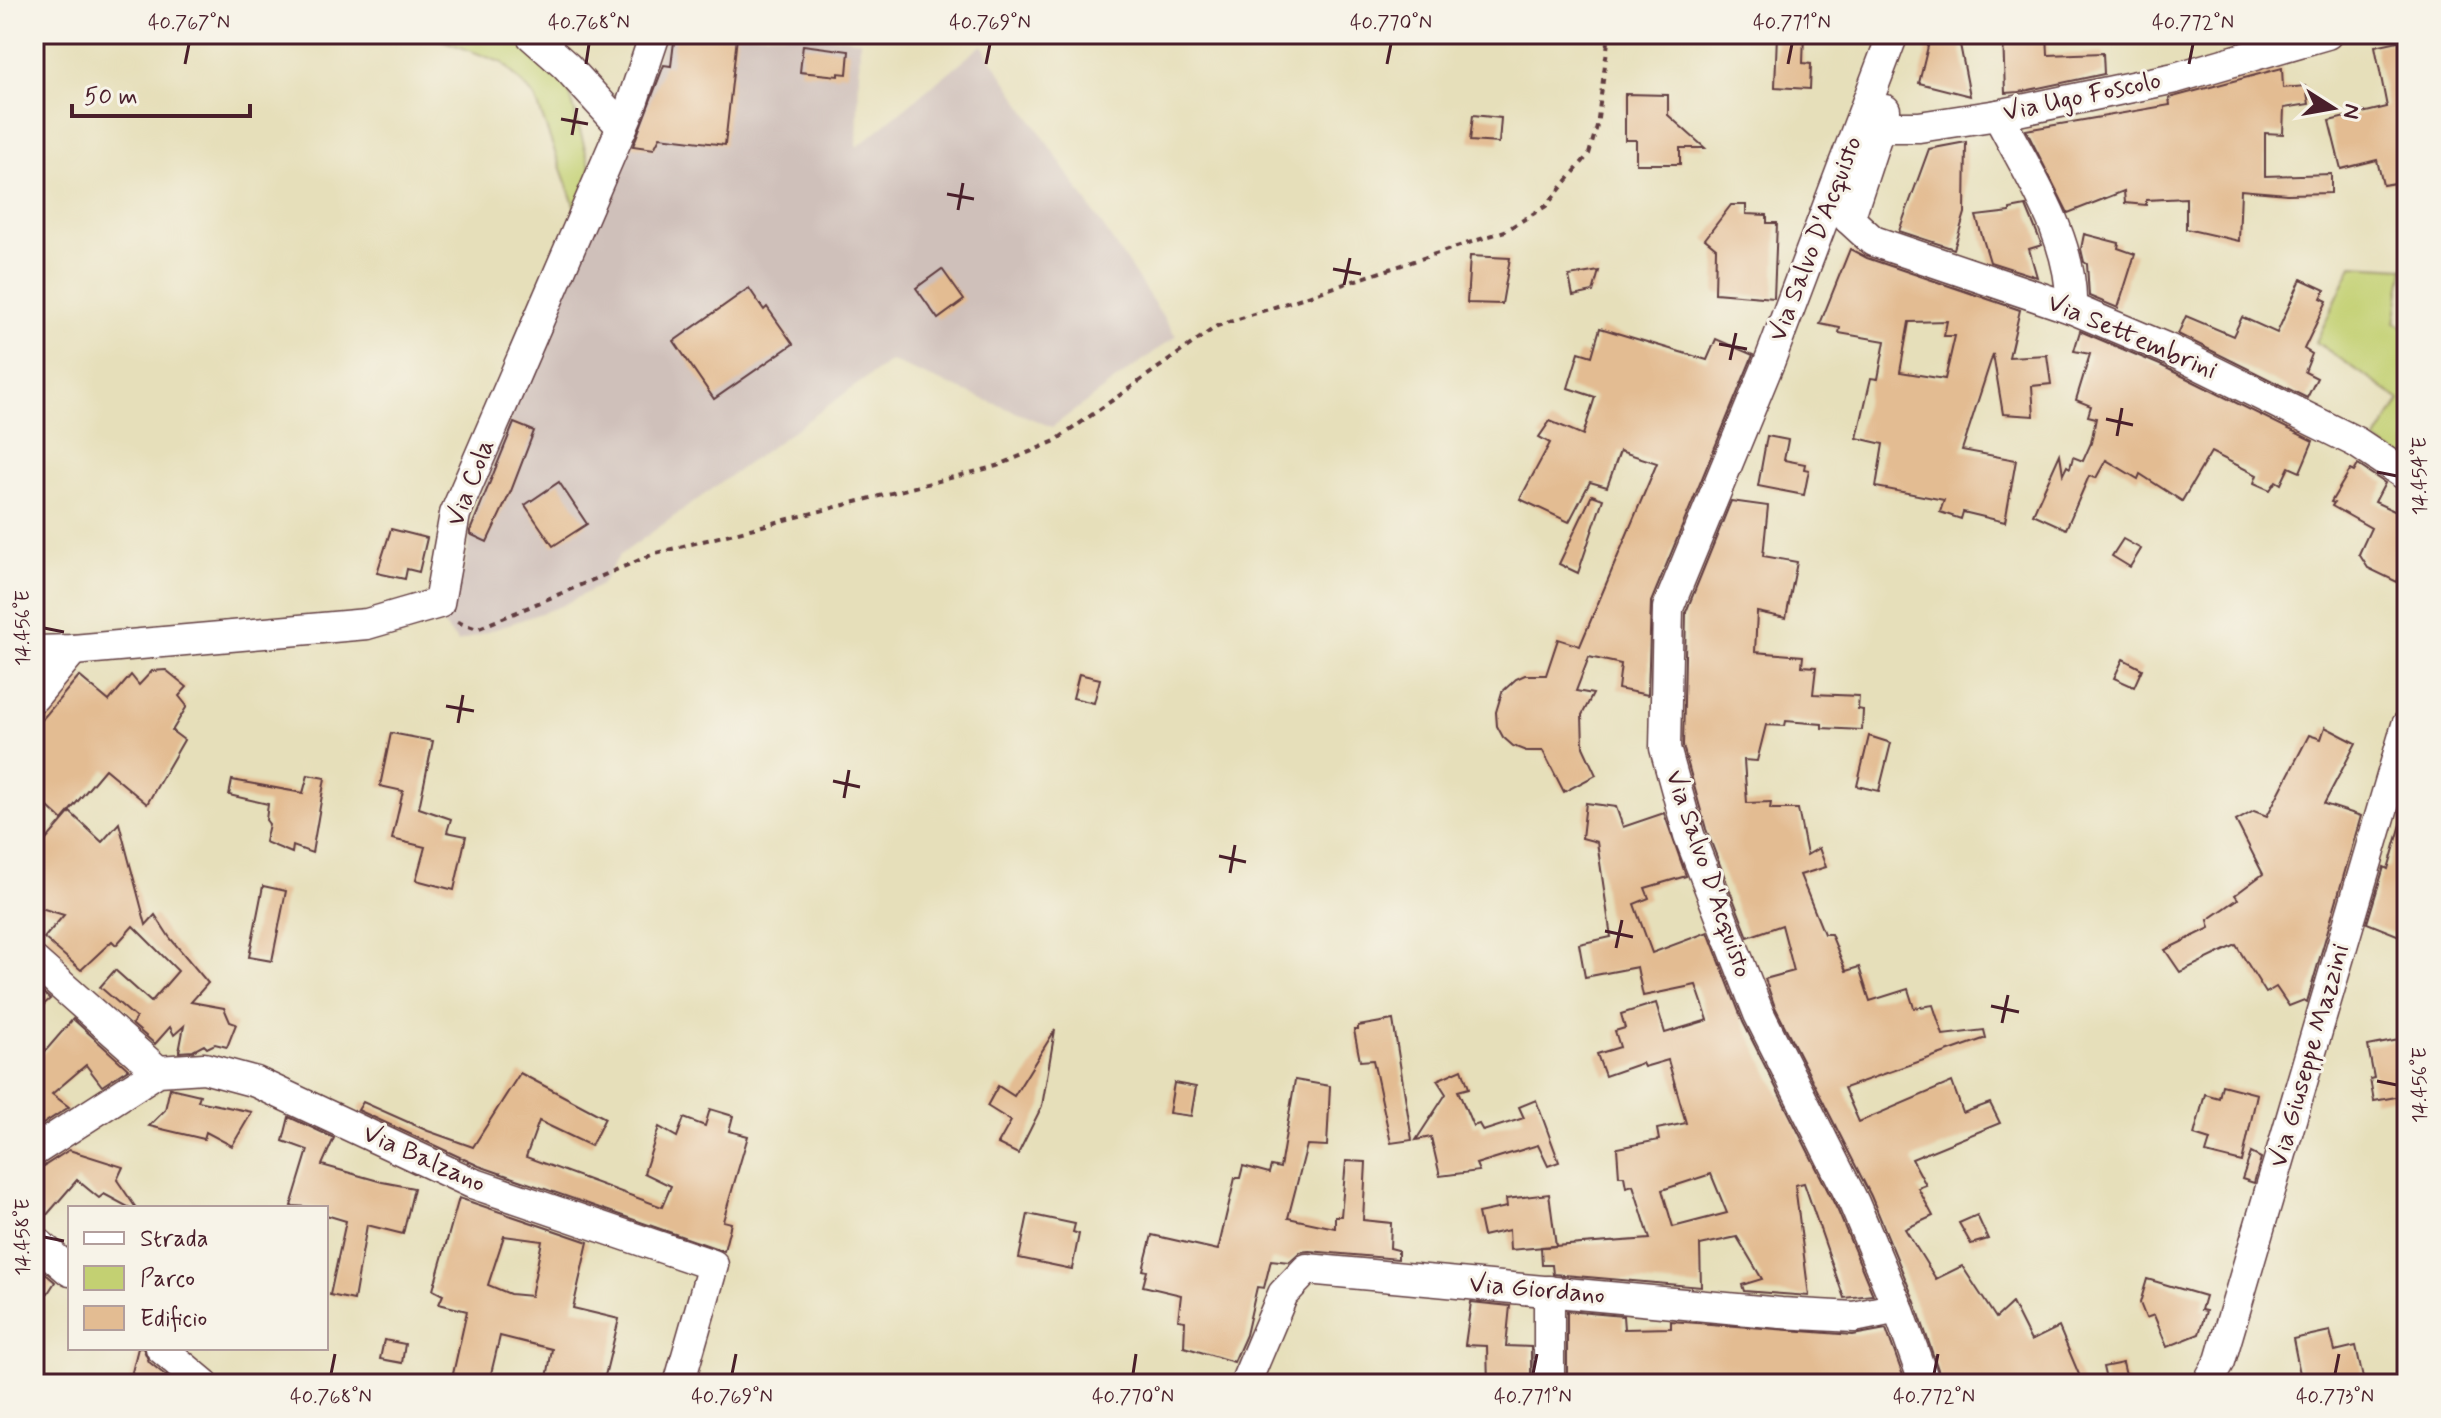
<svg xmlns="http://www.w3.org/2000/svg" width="2441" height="1418" font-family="Mynerve,sans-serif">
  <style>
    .industrial { fill: #cfc0ba }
    .green { fill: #c3d072; stroke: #86784e; stroke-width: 2 }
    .building { fill: #e3bc92; fill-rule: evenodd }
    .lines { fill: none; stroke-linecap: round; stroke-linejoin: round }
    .minor-casing { stroke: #613c40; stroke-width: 33 }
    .path { stroke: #613c40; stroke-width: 4; stroke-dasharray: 6 6; stroke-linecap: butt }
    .minor { stroke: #fff; stroke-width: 30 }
    .ticks { fill: none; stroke: #4a1f2b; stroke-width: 3 }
    .labels { text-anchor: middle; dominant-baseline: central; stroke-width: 6; stroke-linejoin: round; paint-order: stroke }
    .street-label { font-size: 26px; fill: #4a1f2b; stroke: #f7f3e8 }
    .neatline { fill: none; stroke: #4a1f2b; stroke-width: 3 }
    .ticks-label { font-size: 20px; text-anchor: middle; fill: #4a1f2b }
  </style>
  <rect width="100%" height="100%" fill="#f7f3e8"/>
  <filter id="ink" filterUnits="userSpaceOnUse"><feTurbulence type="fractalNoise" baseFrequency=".0125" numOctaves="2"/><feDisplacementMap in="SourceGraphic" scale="16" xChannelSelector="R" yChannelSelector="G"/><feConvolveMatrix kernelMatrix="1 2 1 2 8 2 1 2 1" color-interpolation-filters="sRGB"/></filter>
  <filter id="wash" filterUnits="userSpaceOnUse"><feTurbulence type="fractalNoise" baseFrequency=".006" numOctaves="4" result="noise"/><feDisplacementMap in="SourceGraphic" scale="32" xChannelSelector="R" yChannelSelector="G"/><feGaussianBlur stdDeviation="1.8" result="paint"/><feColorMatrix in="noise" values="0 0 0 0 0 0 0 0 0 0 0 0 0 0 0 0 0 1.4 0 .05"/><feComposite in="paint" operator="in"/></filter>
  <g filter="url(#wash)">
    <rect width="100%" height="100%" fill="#e6dfba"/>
    <path class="industrial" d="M667,34H796L860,40L857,147L982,45L1176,336L1052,427L890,361L619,556L601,585L561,606L458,642L440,621L464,569L474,513L552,310Z"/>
    <g class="green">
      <path d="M426,34H489L532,50L566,80L592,174L576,210L535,97L503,63Z"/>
      <path d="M2352,265L2404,268L2395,323L2407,328V460L2375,441L2400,400L2316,342Z"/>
    </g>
    <g id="blocks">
      <g class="building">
        <path d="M675,34L737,37L725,145L660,137L654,149L633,146L664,65L671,66Z"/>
        <path d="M1777,34H1804L1803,63L1811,64L1810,89L1775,87Z"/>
        <path d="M1931,34H1958L1970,96L1919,83Z"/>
        <path d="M2003,34H2047L2048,55L2103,53L2104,74L2019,92L2005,93Z"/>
        <path d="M2403,40L2407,59V181L2383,185L2377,160L2341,169L2329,121L2387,107L2375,46Z"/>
        <path d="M803,45L849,51L847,74L838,73V76L800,72Z"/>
        <path d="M2282,68L2283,88L2306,86L2309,104L2284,108L2283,134L2265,133V176L2331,174V193L2287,194L2241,190L2239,241L2186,229V198L2146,200V205L2125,203L2124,191L2068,213L2026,130L2170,105L2169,98Z"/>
        <path d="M1625,94L1668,95V115L1705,148H1680V164H1636V140H1625Z"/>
        <path d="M1473,115L1501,118L1499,143L1470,141Z"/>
        <path d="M1966,142L1965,213L1954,249L1899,231L1929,149Z"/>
        <path d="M1731,205H1746V214L1767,215V223H1777L1774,298L1715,293L1716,248L1705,239Z"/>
        <path d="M2026,206L2042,245L2029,249L2037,277L1990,262L1976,216L2010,212V209Z"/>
        <path d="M2084,234L2119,243L2118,248L2135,254L2118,308L2089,296L2087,264L2084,262L2081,249Z"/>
        <path d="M1850,249L1867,258L2020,310L2009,357L2047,355L2051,384L2032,386L2034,416L2003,414L1993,354L1962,450L2016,460L2005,522L1963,512L1961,519L1940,512L1944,500L1876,487L1883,444L1857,438L1871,378L1878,379L1885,341L1839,333L1840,328L1820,324ZM1947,321L1944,336H1955L1945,379L1900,372L1909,322Z"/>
        <path d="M1470,256L1510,258L1502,304L1467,303Z"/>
        <path d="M942,269L964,300L938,319L916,288Z"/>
        <path d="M1599,271L1593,292L1573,296L1569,276Z"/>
        <path d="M2301,279L2325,290L2321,298L2327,301L2304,349L2312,354L2305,372L2317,378L2307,398L2178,334L2186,316L2233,336L2242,317L2277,333Z"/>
        <path d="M749,288L764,310L767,307L793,344L714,399L674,341Z"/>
        <path d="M1600,328L1707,360L1716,339L1753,355L1651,602L1648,695L1618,689L1621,664L1589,657L1576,691L1593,694L1582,715L1583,747L1596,775L1564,792L1543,751H1526L1513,746L1503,737L1497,726L1496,712L1502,692L1516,679L1525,675H1546L1558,639L1580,646L1657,463L1620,451L1607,487L1590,482L1569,522L1520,499L1550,443L1539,437L1550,421L1583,435L1595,397L1568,388L1579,352L1592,356Z"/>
        <path d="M2080,331L2160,365L2313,441L2300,472L2289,467L2281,484L2276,481L2270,490L2254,483L2257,475L2211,452L2182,501L2140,474L2138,479L2106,460L2096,478L2089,476L2066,529L2033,514L2060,454L2063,474L2067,466L2070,468L2073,457L2083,461L2091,443L2096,418L2088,416L2091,406L2076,400L2090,354L2074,351Z"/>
        <path d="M514,423L534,431L511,491L487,542L470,534V531Z"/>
        <path d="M1767,436L1788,440L1784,460L1805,464L1804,469L1809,470L1804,495L1758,486Z"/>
        <path d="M2358,465L2385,483L2375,502L2407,517V562L2397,582L2368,568L2359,554L2371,528L2332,506L2334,503L2331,502L2350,470L2354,472Z"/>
        <path d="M559,482L587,524L553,546L525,505Z"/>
        <path d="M1592,495L1603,499L1578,573L1559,564Z"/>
        <path d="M1731,501L1768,506L1763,556L1797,562L1786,618L1757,612L1755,652L1803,656L1802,666L1816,667L1813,694L1859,696L1858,709L1863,710L1862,730L1822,728V724L1786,721L1785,726L1766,725L1757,761L1744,760L1747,803L1771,802L1770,809H1798L1807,855L1819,848L1826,867L1800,875L1824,934H1831L1846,971L1859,967L1870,1001L1908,989L1914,1008L1933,1005L1943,1035L1984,1030L1986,1038L1844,1088L1859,1122L1952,1082L1963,1113L1990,1103L2000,1123L1912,1159L1926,1185L1918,1188L1933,1216L1905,1229L1936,1279L1962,1266L1996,1318L2012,1303L2031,1341L2059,1327L2083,1384H1943L1915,1302L1871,1196L1775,1007L1765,979L1794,971L1782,925L1748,937L1706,829L1683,746L1686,612Z"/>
        <path d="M391,529L427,538L419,572L407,569L405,579L377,573Z"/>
        <path d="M2123,539L2141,549L2130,567L2112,556Z"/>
        <path d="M2123,659L2142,669L2134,687L2114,678Z"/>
        <path d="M166,670L187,687L179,696L187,706L172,731L184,740L147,804L105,769L62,820L34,794V729L79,676L109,701L131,675L139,685L152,671Z"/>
        <path d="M1079,674L1100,679L1094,703L1073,698Z"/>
        <path d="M2325,727L2356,743L2324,804L2361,816L2307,1002L2304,1000L2289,1006L2276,987L2266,993L2236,945L2180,972L2165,950L2210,928L2208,920L2238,899L2235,895L2263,874L2236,821L2254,811L2267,816L2309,735L2321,739Z"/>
        <path d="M391,733L433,741L419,808L451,819L447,832L466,836L454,890L416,880L425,847L392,839L403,791L380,786Z"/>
        <path d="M1869,736L1891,743L1879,791L1857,786Z"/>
        <path d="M308,775L325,778L312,853L293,846L292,853L265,842L269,824L266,820L268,804L229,795L232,780L303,793Z"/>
        <path d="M1586,803L1616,807L1623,827L1664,813L1686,876L1645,888L1649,898L1634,904L1652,953L1708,932L1743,1022L1838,1211L1873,1295L1844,1298L1804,1183L1795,1185L1809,1296L1744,1291L1742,1285L1762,1279L1737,1237L1700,1245L1701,1287L1553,1274L1552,1265H1542L1541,1247L1650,1239L1633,1185L1626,1187L1624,1176H1619L1617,1148L1659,1140L1657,1129L1686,1123L1668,1060L1644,1067L1642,1063L1605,1076L1597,1054L1620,1047L1615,1031L1625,1028L1621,1014L1656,1003L1665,1033L1708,1020L1696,985L1643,996L1637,967L1585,977L1579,944L1611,937L1597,842L1582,838ZM1711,1174L1727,1213L1673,1227L1662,1190Z"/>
        <path d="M70,812L102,842L119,823L146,925L155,915L170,938L208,983L191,1002L224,1008L230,1022L236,1024L227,1047L215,1044L207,1048L204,1045L193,1051L179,1052L184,1026L174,1035L170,1027L155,1044L132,1024L136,1018L100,987L115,970L151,1002L178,971L133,926L116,945L112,941L81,970L44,938L64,915L34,906V854Z"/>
        <path d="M2402,821L2407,822V939L2367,923L2384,867L2388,869Z"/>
        <path d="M263,886L286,891L272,961L249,957Z"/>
        <path d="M34,985L50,999L34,1013Z"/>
        <path d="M73,1019L128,1069L102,1086L86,1065L52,1094L69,1107L38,1127L34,1125V1064Z"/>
        <path d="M1393,1020L1412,1140L1391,1143L1373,1060L1360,1061L1354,1030H1358V1026Z"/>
        <path d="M1055,1030L1042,1106L1018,1154L998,1144L1011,1121L987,1106L998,1086L1014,1096Z"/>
        <path d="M2404,1039L2407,1056V1095L2374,1101L2370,1079L2374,1078L2368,1046Z"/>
        <path d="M1462,1069L1469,1088L1458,1091L1473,1126L1479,1124L1483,1131L1524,1118L1519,1107L1536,1100L1559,1162L1548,1166L1538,1145L1476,1164L1479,1171L1440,1176L1431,1137L1416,1140L1446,1094L1437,1080Z"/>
        <path d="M520,1073L605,1118L591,1146L539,1121L526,1157L662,1207L671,1186L644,1173L659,1127L677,1137L684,1118L705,1126L710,1109L733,1116L729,1131L748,1136L723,1221L731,1223L724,1251L479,1166L358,1110L363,1102L428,1131L473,1147Z"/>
        <path d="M1295,1080L1330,1086L1327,1146L1307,1145L1288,1218L1335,1228V1216H1341L1346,1161L1366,1162L1363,1220L1391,1223L1390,1248L1398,1250V1259L1309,1251L1300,1252L1289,1262L1271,1260L1264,1288L1257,1287L1246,1335L1234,1362L1184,1347L1185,1321L1178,1320L1181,1295L1143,1286L1147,1271L1143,1270L1152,1235L1218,1250L1235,1178H1240L1243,1166L1269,1173L1271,1166L1280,1168Z"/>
        <path d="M1174,1083L1196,1087L1191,1116L1169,1113Z"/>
        <path d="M2222,1085L2257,1094L2242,1162L2206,1153L2210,1140L2194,1135L2205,1094L2219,1098Z"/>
        <path d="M170,1088L200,1095L198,1101L252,1112L232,1146L206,1132L204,1139L149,1126L165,1110Z"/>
        <path d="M289,1117L334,1138L322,1165L382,1182L414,1188L403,1234L367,1225L354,1300L330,1295L346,1221L326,1215V1208L291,1206L308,1150L283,1141Z"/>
        <path d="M69,1150L123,1167L117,1180L136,1208H130L104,1194L99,1198L77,1180L45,1217L34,1208V1169L44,1166Z"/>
        <path d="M2251,1153L2261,1158L2254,1183L2242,1179Z"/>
        <path d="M1549,1194L1556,1246L1510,1250L1509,1230L1483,1236L1478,1213L1507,1207L1506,1199Z"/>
        <path d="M459,1198L588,1242L573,1308L619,1319L603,1384H546L552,1349L500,1336L489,1382L453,1374L467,1311L439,1304L443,1295L433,1290ZM504,1236L542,1241L531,1296L510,1294L488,1285Z"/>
        <path d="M1028,1214L1075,1224L1073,1232L1079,1234L1072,1269L1019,1258Z"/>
        <path d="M1977,1215L1988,1239L1971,1244L1959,1223Z"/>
        <path d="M34,1264L55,1282L48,1293L34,1287Z"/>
        <path d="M2147,1279L2205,1296L2201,1310L2206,1311L2199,1334L2167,1347L2154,1315L2146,1318L2140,1303Z"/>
        <path d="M1471,1302L1510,1306L1506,1346L1531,1347V1384H1488L1487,1346L1465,1345Z"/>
        <path d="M1567,1311L1623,1316L1624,1329L1671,1328V1321L1853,1335L1886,1329L1906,1384H1567Z"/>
        <path d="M2330,1331L2335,1351L2356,1346L2363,1378L2354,1380L2355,1384H2302L2293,1339Z"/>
        <path d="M384,1340L405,1344L402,1363L380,1359Z"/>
        <path d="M138,1348H143L149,1362L176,1384H129Z"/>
        <path d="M2123,1363L2128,1384H2107L2103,1367Z"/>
      </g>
    </g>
  </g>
  <g filter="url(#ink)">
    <use href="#blocks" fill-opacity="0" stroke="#613c40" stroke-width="2"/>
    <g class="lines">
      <g class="minor-casing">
        <g id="minor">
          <path d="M1893,34L1770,360L1668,608L1665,748L1689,835L1759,1014L1854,1203L1898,1308L1925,1384"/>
          <path d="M532,36L566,66L622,127"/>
          <path d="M1998,115C2028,174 2074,240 2071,308"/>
          <path d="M1879,127H1919L1998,115L2175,78L2327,34"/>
          <path d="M1849,219L1873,241L2071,308L2168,349L2356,442L2407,476"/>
          <path d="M1849,219L1885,110"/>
          <path d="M34,651L73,650L367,624L439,603L455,514L631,106L655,34"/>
          <path d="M34,697L73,650"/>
          <path d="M34,961L158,1071"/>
          <path d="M34,1151L158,1071L204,1068L256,1082L472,1183L713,1265L679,1384"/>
          <path d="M34,1240L70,1271"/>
          <path d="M1549,1291V1384"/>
          <path d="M161,1348L204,1384"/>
          <path d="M1245,1384L1283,1294L1307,1269L1781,1313L1854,1317L1898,1308"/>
          <path d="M2207,1384L2220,1361L2407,725"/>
        </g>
      </g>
      <path class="path" d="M457,622L477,629L656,553L997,466L1055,441L1217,326L1505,231L1546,206L1589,154L1597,126L1609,34"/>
      <use href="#minor" class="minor"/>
    </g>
  </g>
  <path class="ticks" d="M185,64L189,44M586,64L589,44M986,64L990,44M1387,64L1391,44M1788,64L1792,44M2189,64L2193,44M561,119L588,124M572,135L577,108M947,194L974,199M958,210L963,183M1333,269L1361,274M1344,285L1350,258M1719,344L1747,349M1730,360L1736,333M2106,419L2133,425M2117,436L2122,408M2377,472L2397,476M44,628L64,632M446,706L474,711M458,723L463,695M833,781L860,787M844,798L849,770M1219,856L1246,862M1230,873L1235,845M1605,931L1633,937M1616,948L1622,920M1991,1006L2019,1012M2002,1023L2008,995M2377,1081L2397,1085M44,1237L64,1241M331,1374L335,1354M732,1374L736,1354M1133,1374L1136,1354M1533,1374L1537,1354M1934,1374L1938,1354M2335,1374L2339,1354"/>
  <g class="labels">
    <g class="street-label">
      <text transform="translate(2082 97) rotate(-12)">Via Ugo Foscolo</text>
      <text transform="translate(1816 239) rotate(-69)">Via Salvo D'Acquisto</text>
      <text transform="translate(2132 337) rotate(23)">Via Settembrini</text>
      <text transform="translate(471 483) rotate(-69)">Via Cola</text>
      <text transform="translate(1708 874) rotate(71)">Via Salvo D'Acquisto</text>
      <text transform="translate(2310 1056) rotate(-74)">Via Giuseppe Mazzini</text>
      <text transform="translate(424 1159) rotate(24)">Via Balzano</text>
      <text transform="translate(1537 1290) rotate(5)">Via Giordano</text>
    </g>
  </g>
  <rect width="2441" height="1418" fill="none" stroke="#f7f3e8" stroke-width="88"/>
  <rect x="68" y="1206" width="260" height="144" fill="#f7f3e8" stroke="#b29e9c" stroke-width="2"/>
  <rect x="84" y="1232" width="40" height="12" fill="#ffffff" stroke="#b29e9c" stroke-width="2"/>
  <text x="140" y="1246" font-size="24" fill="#4a1f2b">Strada</text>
  <rect x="84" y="1266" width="40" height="24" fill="#c3d072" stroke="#b29e9c" stroke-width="2"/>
  <text x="140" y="1286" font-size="24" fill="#4a1f2b">Parco</text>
  <rect x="84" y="1306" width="40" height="24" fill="#e3bc92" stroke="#b29e9c" stroke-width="2"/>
  <text x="140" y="1326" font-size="24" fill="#4a1f2b">Edificio</text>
  <g transform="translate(2333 108) rotate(101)" stroke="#f7f3e8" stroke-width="6" paint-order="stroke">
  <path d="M0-6L14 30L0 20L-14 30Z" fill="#4a1f2b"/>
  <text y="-12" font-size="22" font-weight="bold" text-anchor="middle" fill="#4a1f2b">N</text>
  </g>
  <path d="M72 104v12h178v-12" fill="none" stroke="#4a1f2b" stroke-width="4"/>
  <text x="84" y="104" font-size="24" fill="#4a1f2b" stroke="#f7f3e8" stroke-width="6" paint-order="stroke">50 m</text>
  <rect x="44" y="44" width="2353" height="1330" class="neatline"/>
  <g class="ticks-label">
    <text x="189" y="29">40.767°N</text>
    <text x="589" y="29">40.768°N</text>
    <text x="990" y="29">40.769°N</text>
    <text x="1391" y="29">40.770°N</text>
    <text x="1792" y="29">40.771°N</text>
    <text x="2193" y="29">40.772°N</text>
    <text transform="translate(2419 476) rotate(-90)" y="7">14.454°E</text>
    <text transform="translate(22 628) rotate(-90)" y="7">14.456°E</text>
    <text transform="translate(2419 1085) rotate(-90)" y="7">14.456°E</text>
    <text transform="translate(22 1237) rotate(-90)" y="7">14.458°E</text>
    <text x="331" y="1403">40.768°N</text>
    <text x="732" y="1403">40.769°N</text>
    <text x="1133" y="1403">40.770°N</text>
    <text x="1533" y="1403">40.771°N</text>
    <text x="1934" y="1403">40.772°N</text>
    <text x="2335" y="1403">40.773°N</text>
  </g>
</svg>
